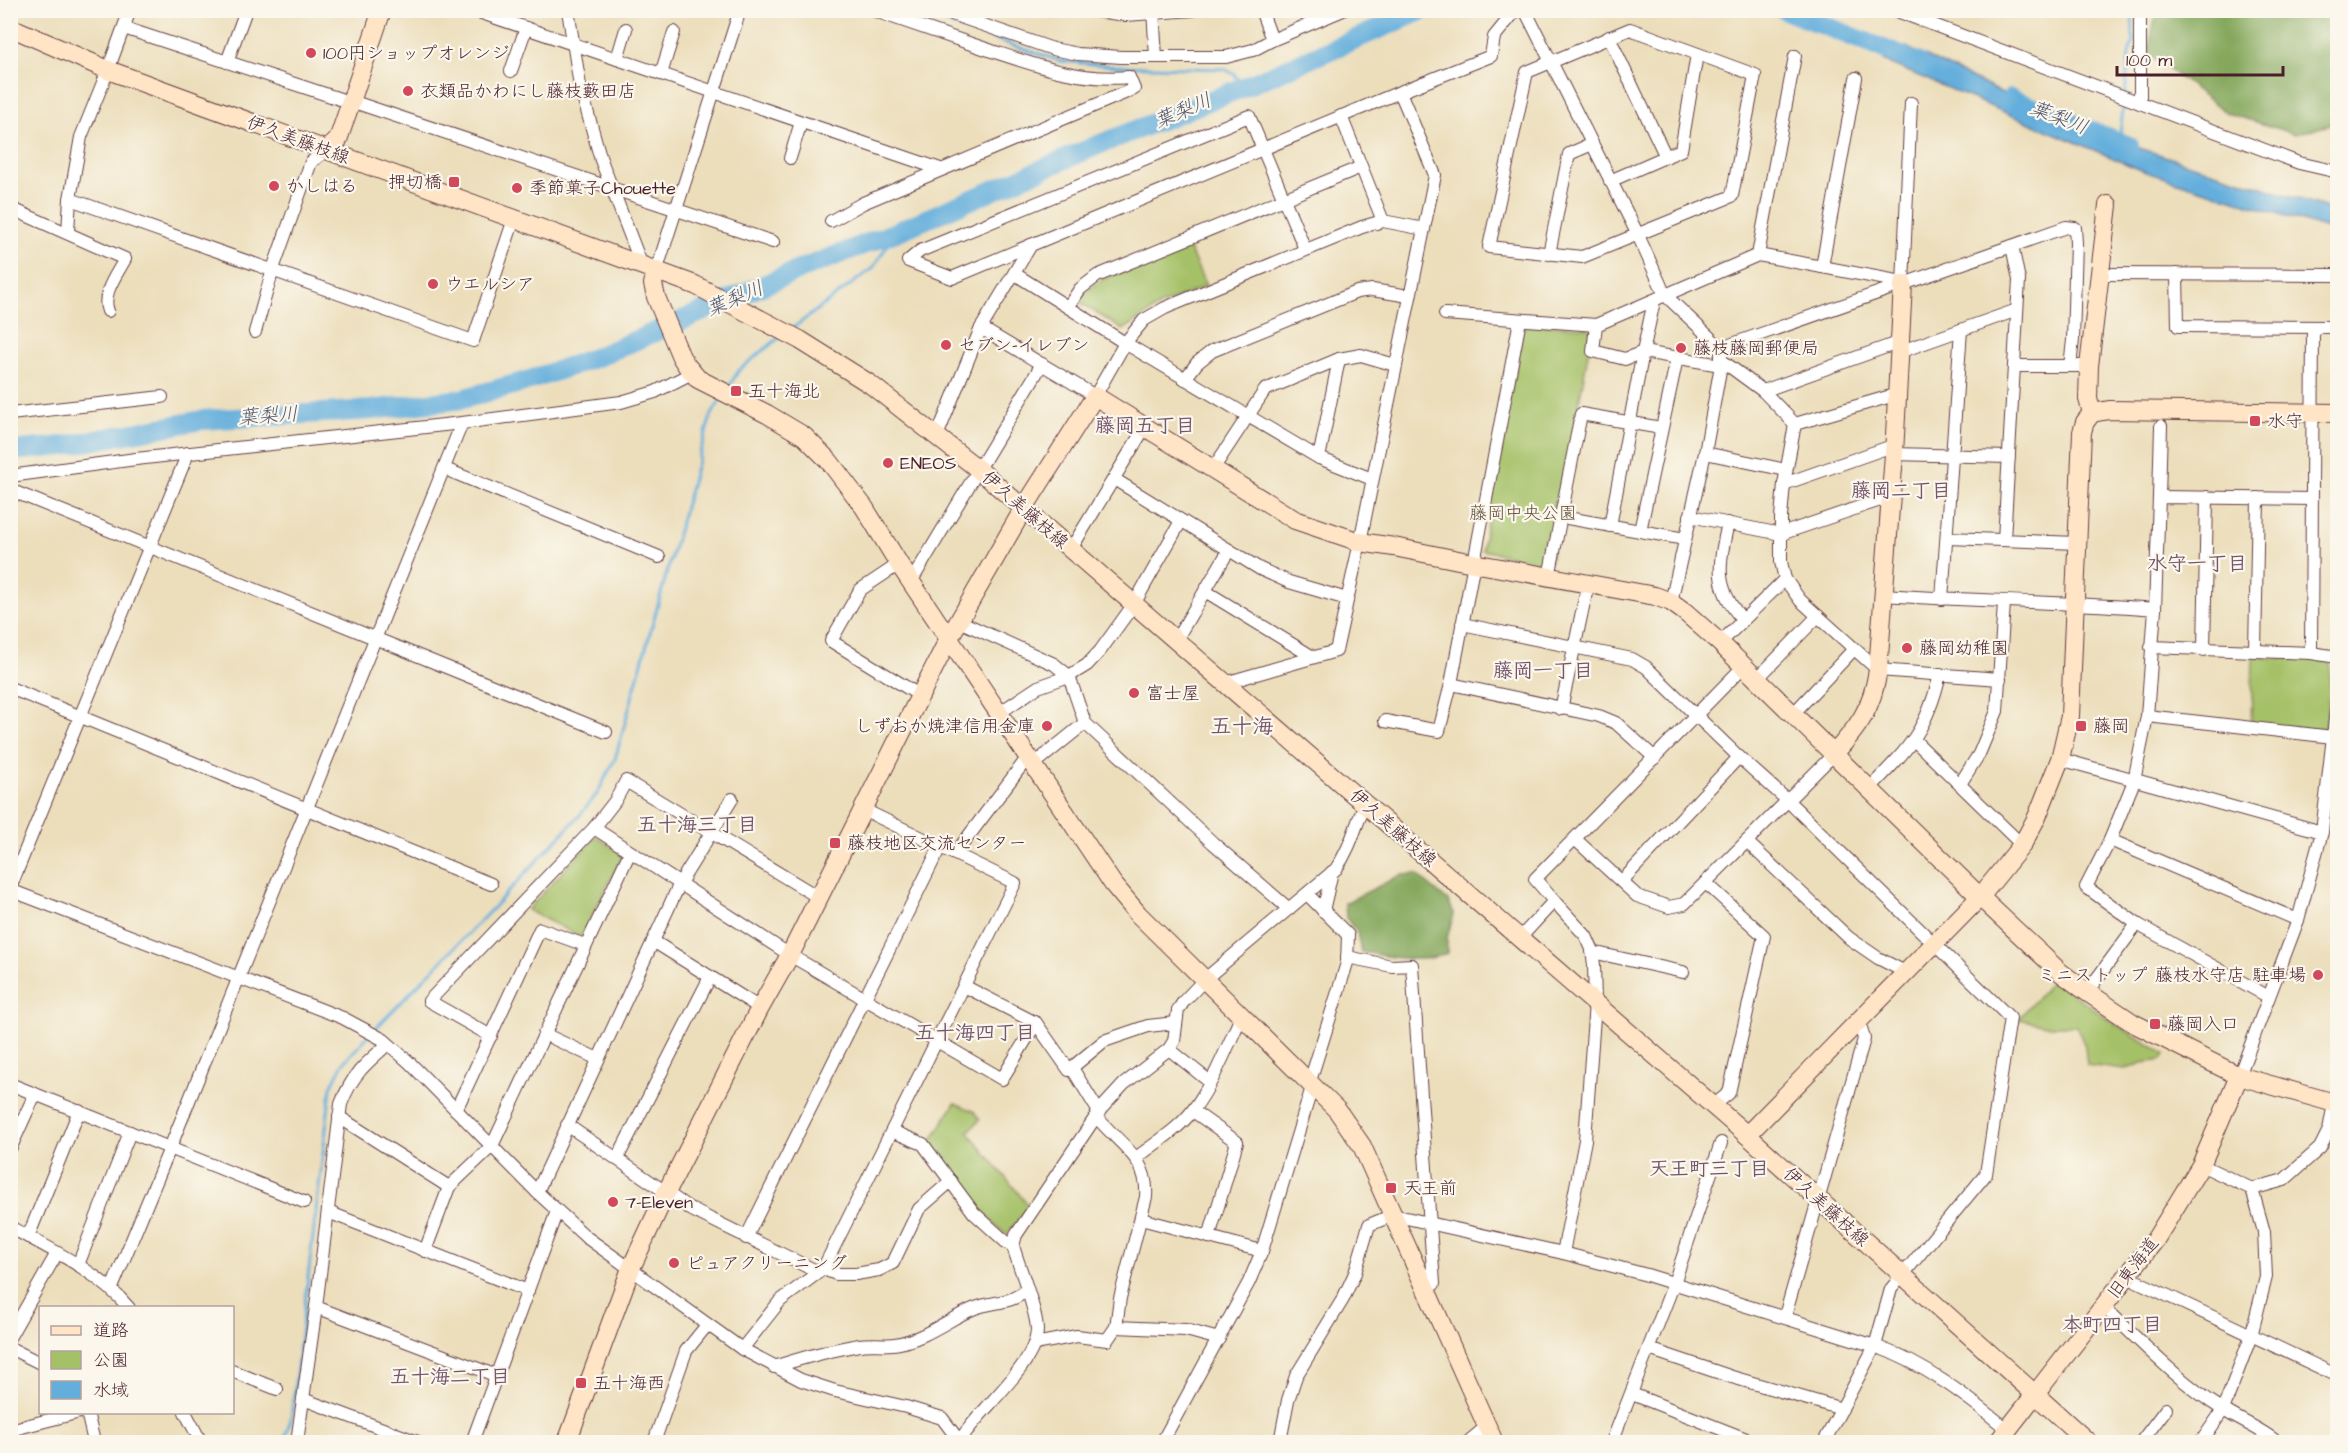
<svg xmlns="http://www.w3.org/2000/svg" width="2348" height="1453" font-family="'Architects Daughter','Klee One',sans-serif">
  <style>
    .green { fill: #a5c168; stroke: #78704a; stroke-width: 1.5 }
    .forest { fill: #84a75c; stroke: #676344; stroke-width: 1.5 }
    .water { fill: #64aedc; stroke: #576684; stroke-width: 1.5 }
    .lines { fill: none; stroke-linecap: round; stroke-linejoin: round }
    .stream { stroke: #64aedc; stroke-width: 3 }
    .river { stroke: #64aedc; stroke-width: 20 }
    .street-casing { stroke: #623c41; stroke-width: 14 }
    .secondary-casing { stroke: #623c41; stroke-width: 20 }
    .street { stroke: #fff; stroke-width: 12 }
    .secondary { stroke: #ffe4c6; stroke-width: 18 }
    .poi-dot { fill: #d1495b; stroke: #fbf7ec; stroke-width: 2 }
    .labels { text-anchor: middle; dominant-baseline: central; stroke-width: 4.5; stroke-linejoin: round; paint-order: stroke }
    .poi-label { font-size: 18px; fill: #4a1f2b; stroke: #fbf7ec; text-anchor: start }
    .street-label { font-size: 18px; fill: #4a1f2b; stroke: #fbf7ec }
    .park-label { font-size: 18px; fill: #65503d; stroke: #fbf7ec }
    .water-label { font-size: 20px; font-style: italic; fill: #545872; stroke: #fbf7ec }
    .neighbourhood-label { font-size: 20px; font-weight: bold; fill: #75566f; stroke: #fbf7ec }
    .quarter-label { font-size: 21px; font-weight: bold; fill: #75566f; stroke: #fbf7ec }
  </style>
  <rect width="100%" height="100%" fill="#fbf7ec"/>
  <filter id="ink" filterUnits="userSpaceOnUse"><feTurbulence type="fractalNoise" baseFrequency=".0167" numOctaves="2"/><feDisplacementMap in="SourceGraphic" scale="12" xChannelSelector="R" yChannelSelector="G"/><feConvolveMatrix kernelMatrix="1 2 1 2 8 2 1 2 1" color-interpolation-filters="sRGB"/></filter>
  <filter id="wash" filterUnits="userSpaceOnUse"><feTurbulence type="fractalNoise" baseFrequency=".008" numOctaves="4" result="noise"/><feDisplacementMap in="SourceGraphic" scale="24" xChannelSelector="R" yChannelSelector="G"/><feGaussianBlur stdDeviation="1.35" result="paint"/><feColorMatrix in="noise" values="0 0 0 0 0 0 0 0 0 0 0 0 0 0 0 0 0 1.4 0 .05"/><feComposite in="paint" operator="in"/></filter>
  <g filter="url(#wash)">
    <rect width="100%" height="100%" fill="#ecdebb"/>
    <g class="green">
      <path d="M1188,246L1206,286L1161,305L1123,330L1076,300L1101,280Z"/>
      <path d="M1529,324L1587,327L1592,332L1550,561L1546,564L1482,550L1522,329Z"/>
      <path d="M2253,657L2308,659L2331,663L2326,728L2323,731L2251,724Z"/>
      <path d="M596,836L623,855L581,937L527,910Z"/>
      <path d="M2053,980L2120,1027L2165,1054L2162,1060L2142,1063L2125,1070L2087,1065L2085,1046L2076,1026H2051L2018,1019Z"/>
      <path d="M955,1103L974,1111L980,1120L968,1132L1029,1206L1006,1235L970,1198L930,1143Z"/>
    </g>
    <g class="forest">
      <path d="M2156,11H2337V126L2330,125L2295,134L2227,113L2148,54Z"/>
      <path d="M1416,874L1449,902L1454,914L1447,938V953C1420,965 1390,956 1361,952L1357,932L1346,918L1345,903L1401,875Z"/>
    </g>
    <path class="water" d="M1906,47L2036,109L2108,138L2337,211V232L2146,172L1883,61Z"/>
    <g class="lines">
      <g class="stream">
        <path d="M908,10L1060,61L1115,66L1224,69L1234,74L1244,87"/>
        <path d="M2125,95L2129,54L2133,41L2132,10"/>
        <path d="M2119,142L2124,101"/>
        <path d="M793,328L873,268L896,232"/>
        <path d="M728,388L739,370L780,337"/>
        <path d="M374,1030L490,911L579,816L597,794L615,759L702,446L711,416L721,399"/>
        <path d="M284,1442L291,1418L331,1087L343,1063L369,1035"/>
      </g>
      <g class="river">
        <path d="M1785,10L1919,63"/>
        <path d="M2011,99L2129,146"/>
        <path d="M10,451L63,446L202,420L371,410L462,399L527,381L597,357L801,269L896,232L1098,145L1244,87L1423,10"/>
      </g>
    </g>
  </g>
  <g filter="url(#ink)">
    <g class="lines">
      <g class="street-casing">
        <g id="street">
          <path d="M473,10L940,169"/>
          <path d="M568,10L580,86L601,160L642,266"/>
          <path d="M940,10L1053,49L1078,54L1121,57H1226L1253,50L1272,40L1343,10"/>
          <path d="M1088,10L1126,15L1193,10"/>
          <path d="M1153,10L1156,57"/>
          <path d="M1261,10L1272,40"/>
          <path d="M1525,10L1638,235L1665,295L1721,348"/>
          <path d="M1894,10L2299,163L2338,172"/>
          <path d="M124,28L340,99"/>
          <path d="M1630,29L1755,75L1732,196L1582,257L1489,247L1527,72Z"/>
          <path d="M1609,37L1666,157"/>
          <path d="M617,59L626,29"/>
          <path d="M227,62L246,10"/>
          <path d="M511,71L526,28"/>
          <path d="M661,74L674,32"/>
          <path d="M351,101L773,242"/>
          <path d="M2140,103V16L2142,10"/>
          <path d="M1341,116L1383,221"/>
          <path d="M790,158L801,122"/>
          <path d="M1610,181L1681,150L1697,54"/>
          <path d="M70,199L473,341L514,219"/>
          <path d="M10,208L125,259C117,274 101,294 108,311"/>
          <path d="M831,221L863,203L1134,89L1129,77C1079,82 1032,64 986,49C948,36 910,23 872,10"/>
          <path d="M68,232L70,199L81,137L108,70L130,10"/>
          <path d="M1031,245L952,278L908,261L920,251L1249,116L1305,249"/>
          <path d="M2012,246L2019,280L2014,366H2089"/>
          <path d="M1549,254L1569,154L1592,144"/>
          <path d="M1758,255L1795,56"/>
          <path d="M1822,267L1856,78"/>
          <path d="M656,272L740,10"/>
          <path d="M1015,274L1125,343L1319,458L1372,479"/>
          <path d="M2100,274L2338,275"/>
          <path d="M2177,274L2178,326L2338,327"/>
          <path d="M1903,284L1911,103"/>
          <path d="M1068,307L1080,289L1097,276L1361,167"/>
          <path d="M1445,314L1596,325L1758,255L1902,282"/>
          <path d="M1596,325L1593,351L1625,359L1643,352L1654,301"/>
          <path d="M981,328L1095,396L1125,343L1144,320L1165,308L1362,227L1383,221L1424,229"/>
          <path d="M255,332L273,269L311,162L327,150"/>
          <path d="M1899,352L2017,310"/>
          <path d="M1721,360L1763,391L1795,424"/>
          <path d="M1185,379L1197,363L1212,351L1357,292L1372,290L1409,296"/>
          <path d="M1763,391L1900,342"/>
          <path d="M1898,394L1795,424L1784,484L1781,517V562L1785,579L1800,600L1878,670L2000,679"/>
          <path d="M10,414L162,397"/>
          <path d="M937,436L981,328L1031,245L1400,92L1491,56L1494,37L1516,10"/>
          <path d="M1705,453L1786,470"/>
          <path d="M1894,454L2009,457"/>
          <path d="M1319,458L1339,359"/>
          <path d="M445,469L659,557"/>
          <path d="M1213,469L1265,390L1339,359L1361,355L1395,365"/>
          <path d="M10,476L136,459L462,423L621,402L655,392L692,373"/>
          <path d="M1114,479L1260,569L1289,582L1347,599"/>
          <path d="M1784,484L1895,445"/>
          <path d="M10,490L606,732"/>
          <path d="M2159,497L2161,426"/>
          <path d="M1690,516L1781,534L1892,496"/>
          <path d="M1562,517L1685,539"/>
          <path d="M1728,523C1719,564 1713,587 1743,620"/>
          <path d="M1610,526L1643,352L1721,365"/>
          <path d="M1640,531L1677,358"/>
          <path d="M1948,538L2077,543"/>
          <path d="M2004,540L2014,366"/>
          <path d="M1071,549L1145,427"/>
          <path d="M899,564L860,590L831,641L919,695"/>
          <path d="M1549,577L1581,414L1661,428"/>
          <path d="M911,582L1042,364"/>
          <path d="M1205,591L1313,657"/>
          <path d="M1884,595C1974,601 2065,602 2155,609"/>
          <path d="M1942,599L1961,330"/>
          <path d="M1671,602L1705,453L1721,365V348L2066,227L2075,228L2076,243L2073,340L2070,366"/>
          <path d="M959,621L1054,664L1069,676L1085,723L1033,765"/>
          <path d="M1462,624L1632,659L1646,667L1739,757L1787,800L2010,1018L1986,1174L1891,1289L1875,1346L1824,1442"/>
          <path d="M1176,640L1229,550"/>
          <path d="M1720,643L1785,579"/>
          <path d="M2151,647L2311,653L2338,657"/>
          <path d="M2204,650L2207,497"/>
          <path d="M2255,650L2258,498"/>
          <path d="M2311,653L2313,328"/>
          <path d="M1756,680L1818,616"/>
          <path d="M1225,683L1336,651L1360,542L1435,175L1400,92"/>
          <path d="M1451,684L1599,716L1616,723L1655,758"/>
          <path d="M10,688L491,884"/>
          <path d="M1561,709L1588,584"/>
          <path d="M999,713L1038,687L1069,676L1087,665L1100,651L1134,604L1181,521"/>
          <path d="M1792,715L1854,649"/>
          <path d="M2147,716L2333,737"/>
          <path d="M1385,721L1439,731L1451,684L1520,320"/>
          <path d="M1085,723L1213,843L1289,909"/>
          <path d="M1914,740L2022,845"/>
          <path d="M2060,759L2322,832"/>
          <path d="M1960,784L1979,754L1997,711L2004,603"/>
          <path d="M1869,789C1908,749 1927,731 1940,674"/>
          <path d="M594,828L790,955L1002,1079L1036,1023"/>
          <path d="M1575,839L1637,896L1669,907L1684,904L1833,755"/>
          <path d="M2110,840L2298,920"/>
          <path d="M1747,842L1849,938L1878,958L1907,973"/>
          <path d="M955,854L1028,757"/>
          <path d="M1622,881L1739,757"/>
          <path d="M1706,883L1764,936L1729,1093L1713,1106"/>
          <path d="M10,888L188,453"/>
          <path d="M10,890L343,1018L384,1040L410,1063L537,1192L586,1237L742,1349L801,1380L835,1391L906,1407L942,1418L960,1442"/>
          <path d="M1307,894L1348,935L1347,963L1310,1081"/>
          <path d="M1554,901L1586,936L1592,949L1594,965L1595,1003L1585,1140L1563,1253"/>
          <path d="M1323,911L1332,872"/>
          <path d="M2137,924L2267,996"/>
          <path d="M1520,938L1554,901L1535,879L1743,667"/>
          <path d="M653,941L760,1008"/>
          <path d="M1592,952L1683,972"/>
          <path d="M1347,957L1392,966L1412,965L1434,1284L1426,1290"/>
          <path d="M964,986L1036,1023L1069,1070L1104,1041L1148,1026L1176,1023"/>
          <path d="M2087,992L2137,924L2086,887L2110,840L2134,781L2147,716L2155,609L2159,497L2310,499"/>
          <path d="M544,1034L598,1059"/>
          <path d="M491,1036L429,1001L594,828L615,801L626,781L818,897"/>
          <path d="M1169,1049L1210,1082"/>
          <path d="M1072,1068L1099,1112"/>
          <path d="M2239,1076L2298,920L2322,832L2338,693"/>
          <path d="M10,1084L304,1202"/>
          <path d="M456,1110L540,929L585,945"/>
          <path d="M1193,1111L1237,1142L1209,1237"/>
          <path d="M339,1117L449,1187"/>
          <path d="M567,1125L692,1210L818,1272"/>
          <path d="M892,1131L923,1144L974,1213L1006,1242L1013,1246"/>
          <path d="M10,1149L35,1094"/>
          <path d="M1136,1158C1155,1143 1178,1130 1193,1110C1214,1082 1227,1047 1242,1015"/>
          <path d="M617,1159L710,977"/>
          <path d="M2201,1165L2252,1189L2284,1180L2320,1148L2329,1130L2334,1103"/>
          <path d="M537,1192L680,883L732,799"/>
          <path d="M328,1212L528,1291"/>
          <path d="M1141,1219L1262,1251"/>
          <path d="M10,1227C52,1250 98,1271 129,1308"/>
          <path d="M28,1237L79,1111"/>
          <path d="M746,1238L940,847"/>
          <path d="M425,1251L449,1187L492,1146L630,852"/>
          <path d="M78,1265L130,1132"/>
          <path d="M823,1269L836,1274H856L879,1270L893,1263L919,1209L951,1181"/>
          <path d="M2128,1277L2338,1376"/>
          <path d="M112,1288L170,1148L462,423"/>
          <path d="M316,1307L497,1376"/>
          <path d="M2104,1307C2142,1343 2178,1381 2222,1409C2242,1422 2258,1427 2277,1442"/>
          <path d="M1785,1316L1864,1039L1859,1020"/>
          <path d="M1116,1327L1186,1330L1219,1339"/>
          <path d="M10,1336L57,1253"/>
          <path d="M1035,1344L1077,1336L1107,1340L1116,1327L1120,1298L1146,1197C1149,1157 1118,1144 1096,1116"/>
          <path d="M10,1348L40,1363"/>
          <path d="M742,1349L780,1301L823,1269L1015,883L862,809"/>
          <path d="M1649,1349L1732,1377L1842,1409"/>
          <path d="M774,1367C802,1358 830,1350 859,1345C872,1343 887,1346 900,1343C928,1337 950,1318 975,1308C993,1301 1012,1304 1026,1290"/>
          <path d="M232,1371L277,1389"/>
          <path d="M1632,1394L1754,1442"/>
          <path d="M303,1399L418,1442"/>
          <path d="M87,1412L94,1442"/>
          <path d="M185,1412L201,1442"/>
          <path d="M10,1430L80,1412"/>
          <path d="M297,1442L316,1307L341,1104C352,1075 365,1064 388,1044"/>
          <path d="M472,1442L557,1211"/>
          <path d="M654,1442L686,1351L707,1325"/>
          <path d="M959,1442C977,1411 1036,1366 1037,1330C1037,1311 1019,1267 1013,1246L1016,1235L1101,1109L1124,1084L1169,1049L1174,1041L1178,1010L1184,1001L1205,979L1336,869C1351,847 1355,827 1365,804"/>
          <path d="M1162,1442L1249,1282L1262,1251L1313,1084"/>
          <path d="M1280,1442L1288,1400L1296,1376L1343,1299L1355,1273L1369,1225L1393,1215L1563,1253L1647,1275L1875,1346C1925,1364 1967,1396 2008,1430"/>
          <path d="M1468,1442L1487,1426"/>
          <path d="M1612,1442L1674,1283L1721,1143"/>
          <path d="M2141,1442L2166,1409"/>
          <path d="M2201,1442L2223,1410L2251,1336L2266,1277L2264,1232L2252,1189"/>
        </g>
      </g>
      <g class="secondary-casing">
        <g id="secondary">
          <path d="M10,27L108,70L695,285L800,340L870,384L978,469L1747,1135L2088,1442"/>
          <path d="M327,150L338,140L382,10"/>
          <path d="M656,272L653,284L656,297L681,357L687,366L698,379L767,414L804,436L829,461L864,507L899,564L1113,884L1138,914L1337,1110L1362,1146L1494,1442"/>
          <path d="M2092,413L2088,399L2089,366L2108,205"/>
          <path d="M1833,755C1859,726 1872,709 1878,670L1894,454L1903,284"/>
          <path d="M1747,1135L1980,897L2022,845L2037,817L2060,759L2070,716L2082,432L2085,422L2092,413L2109,410L2338,413"/>
          <path d="M567,1442L631,1268L666,1193L760,1008L790,955L949,638L1024,508L1095,396L1295,520L1360,542L1394,547L1473,563L1655,596L1671,602L1685,612L1720,643L1980,897L2060,972L2087,992L2133,1023L2239,1076L2338,1104"/>
          <path d="M1998,1442L2155,1240L2201,1165L2239,1076"/>
        </g>
      </g>
      <use href="#street" class="street"/>
      <use href="#secondary" class="secondary"/>
    </g>
  </g>
  <g class="poi-dot">
    <circle cx="311" cy="53" r="6"/>
    <circle cx="408" cy="91" r="6"/>
    <rect x="448" y="176" width="12" height="12" rx="3"/>
    <circle cx="274" cy="186" r="6"/>
    <circle cx="517" cy="188" r="6"/>
    <circle cx="433" cy="284" r="6"/>
    <circle cx="946" cy="345" r="6"/>
    <circle cx="1681" cy="348" r="6"/>
    <rect x="730" y="385" width="12" height="12" rx="3"/>
    <rect x="2249" y="415" width="12" height="12" rx="3"/>
    <circle cx="888" cy="463" r="6"/>
    <circle cx="1907" cy="648" r="6"/>
    <circle cx="1134" cy="693" r="6"/>
    <circle cx="1047" cy="726" r="6"/>
    <rect x="2075" y="720" width="12" height="12" rx="3"/>
    <rect x="829" y="837" width="12" height="12" rx="3"/>
    <circle cx="2318" cy="975" r="6"/>
    <rect x="2149" y="1018" width="12" height="12" rx="3"/>
    <rect x="1385" y="1182" width="12" height="12" rx="3"/>
    <circle cx="613" cy="1202" r="6"/>
    <circle cx="674" cy="1263" r="6"/>
    <rect x="575" y="1377" width="12" height="12" rx="3"/>
  </g>
  <g class="labels">
    <g class="poi-label">
      <text x="323" y="53">100円ショップオレンジ</text>
      <text x="420" y="91">衣類品かわにし藤枝藪田店</text>
      <text x="442" y="182" text-anchor="end">押切橋</text>
      <text x="286" y="186">かしはる</text>
      <text x="529" y="188">季節菓子Chouette</text>
      <text x="445" y="284">ウエルシア</text>
      <text x="958" y="345">セブン-イレブン</text>
      <text x="1693" y="348">藤枝藤岡郵便局</text>
      <text x="748" y="391">五十海北</text>
      <text x="2267" y="421">水守</text>
      <text x="900" y="463">ENEOS</text>
      <text x="1919" y="648">藤岡幼稚園</text>
      <text x="1146" y="693">富士屋</text>
      <text x="1035" y="726" text-anchor="end">しずおか焼津信用金庫</text>
      <text x="2093" y="726">藤岡</text>
      <text x="847" y="843">藤枝地区交流センター</text>
      <text x="2306" y="975" text-anchor="end">ミニストップ 藤枝水守店 駐車場</text>
      <text x="2167" y="1024">藤岡入口</text>
      <text x="1403" y="1188">天王前</text>
      <text x="625" y="1202">7-Eleven</text>
      <text x="686" y="1263">ピュアクリーニング</text>
      <text x="593" y="1383">五十海西</text>
    </g>
    <g class="street-label">
      <text transform="translate(298 140) rotate(20)">伊久美藤枝線</text>
      <text transform="translate(1025 510) rotate(41)">伊久美藤枝線</text>
      <text transform="translate(1393 828) rotate(41)">伊久美藤枝線</text>
      <text transform="translate(1826 1207) rotate(42)">伊久美藤枝線</text>
      <text transform="translate(2133 1268) rotate(-53)">旧東海道</text>
    </g>
    <g class="park-label">
      <text x="1523" y="513">藤岡中央公園</text>
    </g>
    <g class="water-label">
      <text transform="translate(1183 111) rotate(-23)">葉梨川</text>
      <text transform="translate(2059 118) rotate(21)">葉梨川</text>
      <text transform="translate(735 299) rotate(-23)">葉梨川</text>
      <text transform="translate(268 416) rotate(-4)">葉梨川</text>
    </g>
    <g class="neighbourhood-label">
      <text x="1145" y="426">藤岡五丁目</text>
      <text x="1901" y="491">藤岡二丁目</text>
      <text x="2197" y="564">水守一丁目</text>
      <text x="1543" y="671">藤岡一丁目</text>
      <text x="697" y="825">五十海三丁目</text>
      <text x="975" y="1033">五十海四丁目</text>
      <text x="1709" y="1169">天王町三丁目</text>
      <text x="2112" y="1325">本町四丁目</text>
      <text x="450" y="1377">五十海二丁目</text>
    </g>
    <g class="quarter-label">
      <text x="1242" y="726">五十海</text>
    </g>
  </g>
  <rect width="2348" height="1453" fill="none" stroke="#fbf7ec" stroke-width="36"/>
  <rect x="39" y="1306" width="195" height="108" fill="#fbf7ec" stroke="#b4a19f" stroke-width="1.5"/>
  <rect x="51" y="1326" width="30" height="9" fill="#ffe4c6" stroke="#b4a19f" stroke-width="1.5"/>
  <text x="93" y="1336" font-size="18" fill="#4a1f2b">道路</text>
  <rect x="51" y="1351" width="30" height="18" fill="#a5c168" stroke="#b4a19f" stroke-width="1.5"/>
  <text x="93" y="1366" font-size="18" fill="#4a1f2b">公園</text>
  <rect x="51" y="1381" width="30" height="18" fill="#64aedc" stroke="#b4a19f" stroke-width="1.5"/>
  <text x="93" y="1396" font-size="18" fill="#4a1f2b">水域</text>
  <path d="M2117 66v9h166v-9" fill="none" stroke="#4a1f2b" stroke-width="3"/>
  <text x="2126" y="66" font-size="18" fill="#4a1f2b" stroke="#fbf7ec" stroke-width="4.5" paint-order="stroke">100 m</text>
</svg>
